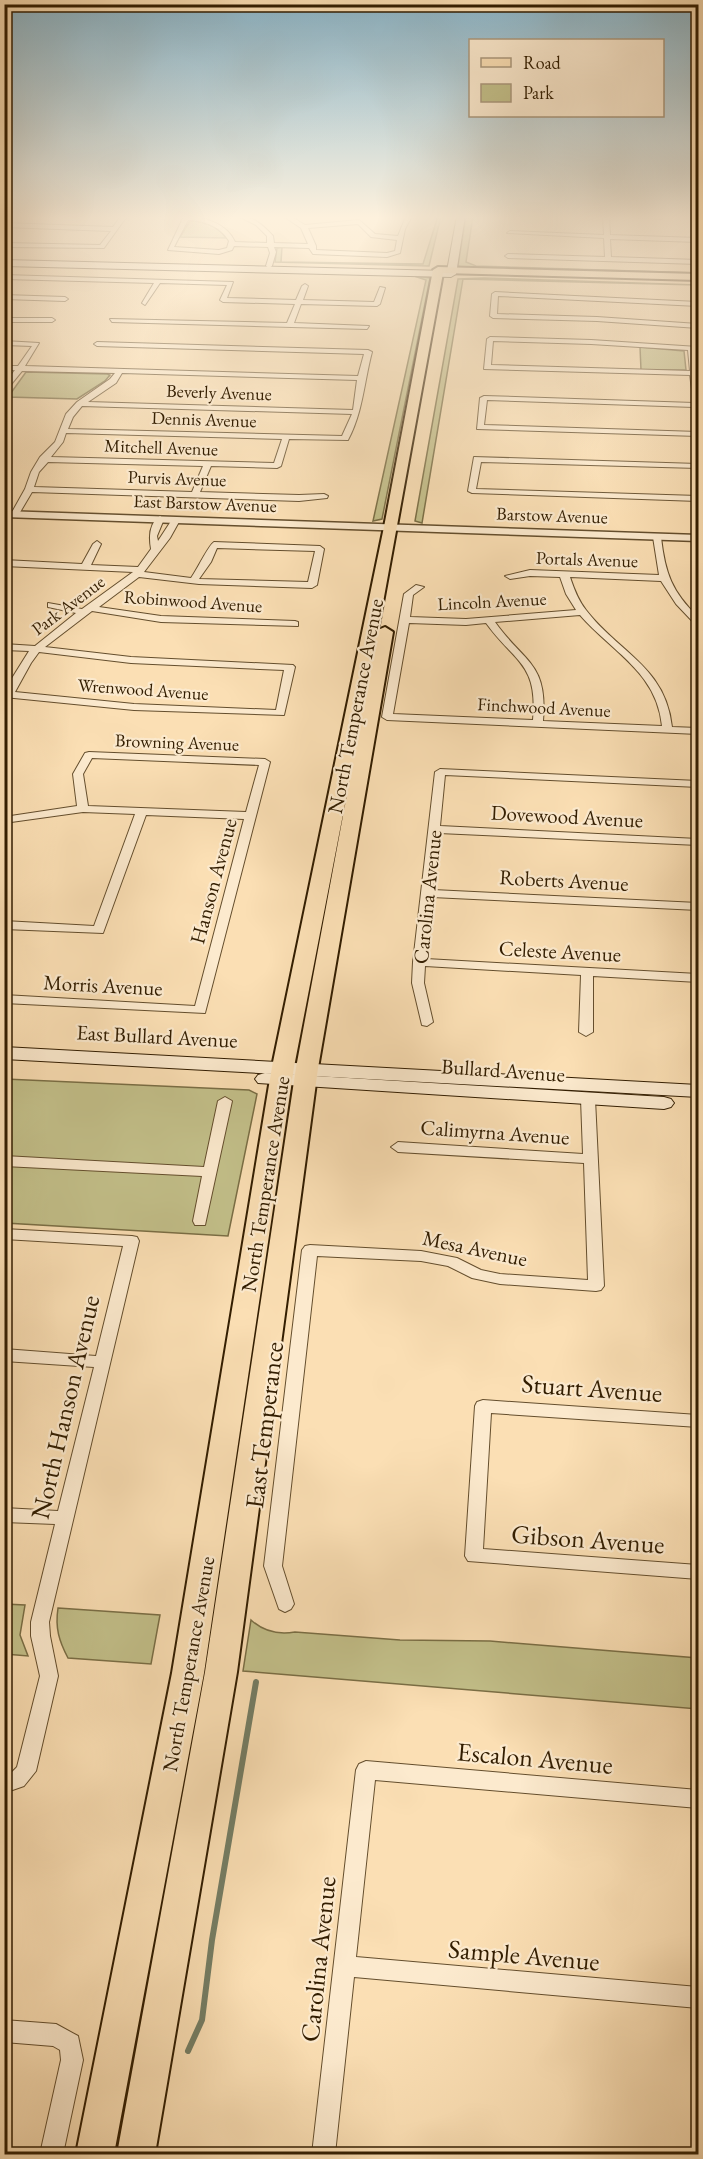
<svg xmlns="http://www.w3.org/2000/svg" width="703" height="2159" font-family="'EB Garamond',serif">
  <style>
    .green { fill: #c3c08a; stroke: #7a6e45; stroke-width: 1.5 }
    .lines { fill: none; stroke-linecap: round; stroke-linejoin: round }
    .stream { stroke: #747d64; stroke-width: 6 }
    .minor-casing { stroke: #644e2d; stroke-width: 2 }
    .tertiary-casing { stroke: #644e2d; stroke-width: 3 }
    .secondary-casing { stroke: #321d00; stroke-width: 2 }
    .primary-casing { stroke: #321d00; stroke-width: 4 }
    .minor { fill: #fceace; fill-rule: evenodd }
    .tertiary { fill: #fceace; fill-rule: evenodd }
    .secondary { fill: #fceace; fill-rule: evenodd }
    .primary { fill: #fbdfb4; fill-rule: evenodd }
    .labels { text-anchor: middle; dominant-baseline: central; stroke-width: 4.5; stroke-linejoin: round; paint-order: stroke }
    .far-street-label { font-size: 18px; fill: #321d00; stroke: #fceace }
    .street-label { font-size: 21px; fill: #321d00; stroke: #fceace }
    .near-street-label { font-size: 26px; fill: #321d00; stroke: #fceace }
  </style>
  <rect width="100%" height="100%" fill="#fbdfb4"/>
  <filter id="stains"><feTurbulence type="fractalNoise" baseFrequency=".00333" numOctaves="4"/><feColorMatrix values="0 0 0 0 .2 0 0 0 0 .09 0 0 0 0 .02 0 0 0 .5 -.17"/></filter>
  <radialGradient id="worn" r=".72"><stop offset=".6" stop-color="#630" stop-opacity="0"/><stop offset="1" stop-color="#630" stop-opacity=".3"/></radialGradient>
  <g class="green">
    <path d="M438,216H441L429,266L275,262L277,248L282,247L281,262L423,264Z"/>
    <path d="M466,216H473L466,262L476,266L698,273V275L465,268L458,266Z"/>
    <path d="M194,220C206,223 219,227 226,238L180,237L190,221Z"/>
    <path d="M414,276L430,278L382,519L373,521L426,280Z"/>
    <path d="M484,278L698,285L463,279L422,523L415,521L458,279Z"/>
    <path d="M640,347L684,351L686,370H641Z"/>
    <path d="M26,372L107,374L110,375L105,381L77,399L8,397Z"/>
    <path d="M5,1079L249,1090L257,1094L228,1236L5,1223Z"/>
    <path d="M4,1604L25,1605L20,1635L28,1656L5,1654Z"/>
    <path d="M58,1608L160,1615L151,1664L68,1658C59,1641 55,1628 58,1608Z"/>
    <path d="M251,1620C264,1632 278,1635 295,1632L400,1640L490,1641L698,1658V1709L243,1671Z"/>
  </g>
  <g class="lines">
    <path class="stream" d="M188,2051L202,2020L212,1940L256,1682"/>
    <g class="minor-casing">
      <g id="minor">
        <path d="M121,216H127L104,248L4,247V243L100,245L111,231L4,227V223L113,227Z"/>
        <path d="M184,216C202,216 227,223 235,242L267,243V236L256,225L238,216C253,216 263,225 273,236L274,243L308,244L301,228L283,216H290L305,225L359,220L375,234L398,236L406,216H412L405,229L400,253L387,257L313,254L309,248L274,247L276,252L272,266L269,268L266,266L270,253L268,247L234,246L232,250L219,254L168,250ZM188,220C205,221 220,226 229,241L227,248L219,250L174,247ZM358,224L371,237L397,240L395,251L387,253L316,250V246L308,228Z"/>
        <path d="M603,216H609L610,235L698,238V242L610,239L611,257L698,260V264L508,258L505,256L508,254L605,257L604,238L507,233L510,231L604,235Z"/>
        <path d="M622,216H663L664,217L661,219Z"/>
        <path d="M4,275L233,282L227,298L296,300L302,286L305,284L308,286L303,300L374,302L380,287L385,288L380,304L377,306L301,304L294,323L369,326L367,329L112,322L110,319L287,323L295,304L223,302L220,300L227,285L160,283L145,305L142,303L154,283L4,279Z"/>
        <path d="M495,292L698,302V306L498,296L497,314L597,317L698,324V328L597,321L493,318L490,316L492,294Z"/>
        <path d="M4,295L65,297L68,299L65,301L4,299Z"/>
        <path d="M4,318H52L55,320L52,322H4Z"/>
        <path d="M490,337L591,340L698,347V351H695L698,381V410L694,407L487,400L484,425L698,432V436L477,429L480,398L484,396L694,403L690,375L484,369L487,339ZM493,341L591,344L688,350L690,371L491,365Z"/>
        <path d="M4,341L39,343L25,366L358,376L364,354L97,346L94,344L97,342L368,350L372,352C364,382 363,412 348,440L289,439L281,466L277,468L211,466L200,492L299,495L324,494L328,496L327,498L299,501L32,492L19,514L15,517L11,514L25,489L31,472L40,457L55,442L66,414L77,402L110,379L115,373L22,371L4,393V385L15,370H4V366H18L32,346L4,345ZM122,373L357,380L353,410L88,402L116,383ZM82,406L352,414L342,436L68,429L73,417ZM66,433L282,439L274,463L51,457L63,442ZM48,462L203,466L192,492L34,487L39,472Z"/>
        <path d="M474,457L698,464V468L481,462L476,489L698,496V501L472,493L468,491Z"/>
        <path d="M160,516L164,519L157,536L158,541L173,518L180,520L170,538L144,572L191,578C197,570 208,546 214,542L320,546L324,549L317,585L312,588L199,584L139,577L99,607L161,616L295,621L298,622V626L161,622L92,611L45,647L131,657L293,665L295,667L284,715L134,710L4,697V691L29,651L4,650V644L35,646L76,613L48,607V603L82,609L133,572L4,566V560L82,564L93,544L97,541L101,544L91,565L138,567L151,549C149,538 149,523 160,516ZM217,548L315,551L308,582L199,579L211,562ZM39,652L131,663L284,670L276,710L134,704L15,692L31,663Z"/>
        <path d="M657,534L661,537C665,573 672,592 698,617V625L695,624L676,604L661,581L570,577C574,589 578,600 586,610C618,652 666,667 672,727L698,728V734L387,720L382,717L404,594L416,585L424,587L413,595L410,617L466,619L576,610L566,594L560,577L530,576L510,579L505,576L530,570L659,575L653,537ZM580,615C612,652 657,672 662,726L543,721C548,662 524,663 495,622ZM409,623L466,625L486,623C515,663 538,663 533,720L393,714Z"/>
        <path d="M89,752L265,759L270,762L205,1013L4,1003V995L195,1006L244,819L146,815L103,933L4,929V921L94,926L135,814L83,812L4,823V817L77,806L73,774L85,753ZM92,758L259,765L246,812L88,806L83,774Z"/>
        <path d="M440,769L698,781V787L445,775L440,826L698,839V845L439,833L433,890L698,903V910L432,897L426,959L698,974V982L593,976V1032L586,1036L579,1032L581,975L425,966L424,983L433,1022L427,1026L422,1025L412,983L413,962L435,772Z"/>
        <path d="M588,1095L595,1099L604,1286L601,1290L596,1291L500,1284L472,1278L448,1266L421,1261L317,1256L282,1566L294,1604L291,1609L285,1612L279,1609L264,1566L302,1250L305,1246L310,1245L421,1251L457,1258L481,1270L500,1274L588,1280L584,1163L398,1152L391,1147L398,1142L583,1154L581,1099Z"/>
        <path d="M225,1097L232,1101L205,1225H195L193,1221L202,1176L4,1166V1156L204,1167L218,1101Z"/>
        <path d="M4,1229L132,1236L137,1237L139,1241L49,1622L50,1636L58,1676L36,1771L24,1786L4,1793V1775L11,1773L17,1767L40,1676L31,1636V1622L55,1524L4,1522V1508L58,1511L94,1367L4,1361V1349L96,1356L123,1246L4,1239Z"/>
        <path d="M483,1400L698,1415V1427L491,1413L483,1549L698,1565V1579L468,1561L465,1556L475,1406L477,1402Z"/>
        <path d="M366,1761L698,1790V1808L375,1780L356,1957L698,1987V2008L354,1977L335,2154H312L356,1770L359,1764Z"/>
        <path d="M4,2020L56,2024L78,2036L83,2060L63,2154H40L61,2060L60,2050L53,2046L4,2042Z"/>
      </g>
    </g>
    <g class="tertiary-casing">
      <path id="tertiary" d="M4,511L698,535V541L4,517Z"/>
    </g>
    <g class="secondary-casing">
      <g id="secondary">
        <path d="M457,216H465L456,274L451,277L4,266V260L447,271Z"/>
        <path d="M4,1047L698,1085V1097L4,1059Z"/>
        <path d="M265,1073L664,1097L671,1099L674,1103L671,1107L664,1109L258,1083L255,1079L258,1075Z"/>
      </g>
    </g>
    <g class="primary-casing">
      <path id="primary" d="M438,267L698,274V280L443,273L378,630L385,627L393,632L318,1068L237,1672L155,2154H117L205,1672L296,1068L351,773L294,1067L204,1673L114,2154H76L172,1673L272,1067L384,527L433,270Z"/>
    </g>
    <use href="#minor" class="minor"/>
    <use href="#tertiary" class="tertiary"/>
    <use href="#secondary" class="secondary"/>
    <use href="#primary" class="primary"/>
  </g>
  <linearGradient id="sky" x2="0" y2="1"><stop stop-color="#8bb8ce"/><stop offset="0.42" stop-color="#fdf1dd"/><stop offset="1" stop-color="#fdf1dd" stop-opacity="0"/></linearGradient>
  <rect width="703" height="518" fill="url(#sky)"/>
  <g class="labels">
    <g class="far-street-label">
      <text transform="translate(219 392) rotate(2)">Beverly Avenue</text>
      <text transform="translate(204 419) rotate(2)">Dennis Avenue</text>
      <text transform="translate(161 447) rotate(2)">Mitchell Avenue</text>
      <text transform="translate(177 478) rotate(2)">Purvis Avenue</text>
      <text transform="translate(205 503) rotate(2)">East Barstow Avenue</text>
      <text transform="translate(552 515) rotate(2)">Barstow Avenue</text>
      <text transform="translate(587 559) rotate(2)">Portals Avenue</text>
      <text transform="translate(193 601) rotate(4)">Robinwood Avenue</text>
      <text transform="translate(492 601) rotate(-3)">Lincoln Avenue</text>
      <text transform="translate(68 605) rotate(-37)">Park Avenue</text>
      <text transform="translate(143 689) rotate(4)">Wrenwood Avenue</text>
      <text transform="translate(544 707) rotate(3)">Finchwood Avenue</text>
      <text transform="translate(177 742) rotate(2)">Browning Avenue</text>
    </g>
    <g class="street-label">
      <text transform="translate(355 706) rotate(-79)">North Temperance Avenue</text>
      <text transform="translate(567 816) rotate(3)">Dovewood Avenue</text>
      <text transform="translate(564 880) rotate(3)">Roberts Avenue</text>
      <text transform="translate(213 881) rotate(-75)">Hanson Avenue</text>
      <text transform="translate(427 897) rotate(-84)">Carolina Avenue</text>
      <text transform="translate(560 951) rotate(3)">Celeste Avenue</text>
      <text transform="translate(103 985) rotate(3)">Morris Avenue</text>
      <text transform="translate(157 1036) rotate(3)">East Bullard Avenue</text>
      <text transform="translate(503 1070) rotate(4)">Bullard Avenue</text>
      <text transform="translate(495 1132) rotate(4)">Calimyrna Avenue</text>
      <text transform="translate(265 1184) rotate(-81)">North Temperance Avenue</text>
      <text transform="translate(475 1248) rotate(12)">Mesa Avenue</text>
      <text transform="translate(188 1664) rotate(-80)">North Temperance Avenue</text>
    </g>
    <g class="near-street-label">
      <text transform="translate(592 1388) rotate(4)">Stuart Avenue</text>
      <text transform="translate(65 1407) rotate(-77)">North Hanson Avenue</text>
      <text transform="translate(264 1425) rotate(-83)">East Temperance</text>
      <text transform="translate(588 1539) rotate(4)">Gibson Avenue</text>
      <text transform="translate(535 1758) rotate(5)">Escalon Avenue</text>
      <text transform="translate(524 1955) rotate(5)">Sample Avenue</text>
      <text transform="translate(318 1959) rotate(-84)">Carolina Avenue</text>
    </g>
  </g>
  <rect width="703" height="2159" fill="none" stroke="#fbdfb4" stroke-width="24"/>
  <rect x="6" y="6" width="691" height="2147" fill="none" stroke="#321d00" stroke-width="3"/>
  <rect x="12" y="12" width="679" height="2135" fill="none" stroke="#321d00" stroke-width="1.5"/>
  <rect x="469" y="39" width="195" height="78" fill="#fceace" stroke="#ab987c" stroke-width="1.5"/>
  <rect x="481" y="58" width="30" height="9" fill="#fbdfb4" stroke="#ab987c" stroke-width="1.5"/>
  <text x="523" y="69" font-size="18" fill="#321d00">Road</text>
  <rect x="481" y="84" width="30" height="18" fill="#c3c08a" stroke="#ab987c" stroke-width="1.5"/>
  <text x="523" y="99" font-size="18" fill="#321d00">Park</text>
  <rect width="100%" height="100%" filter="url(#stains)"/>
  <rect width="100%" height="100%" fill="url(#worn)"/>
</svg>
